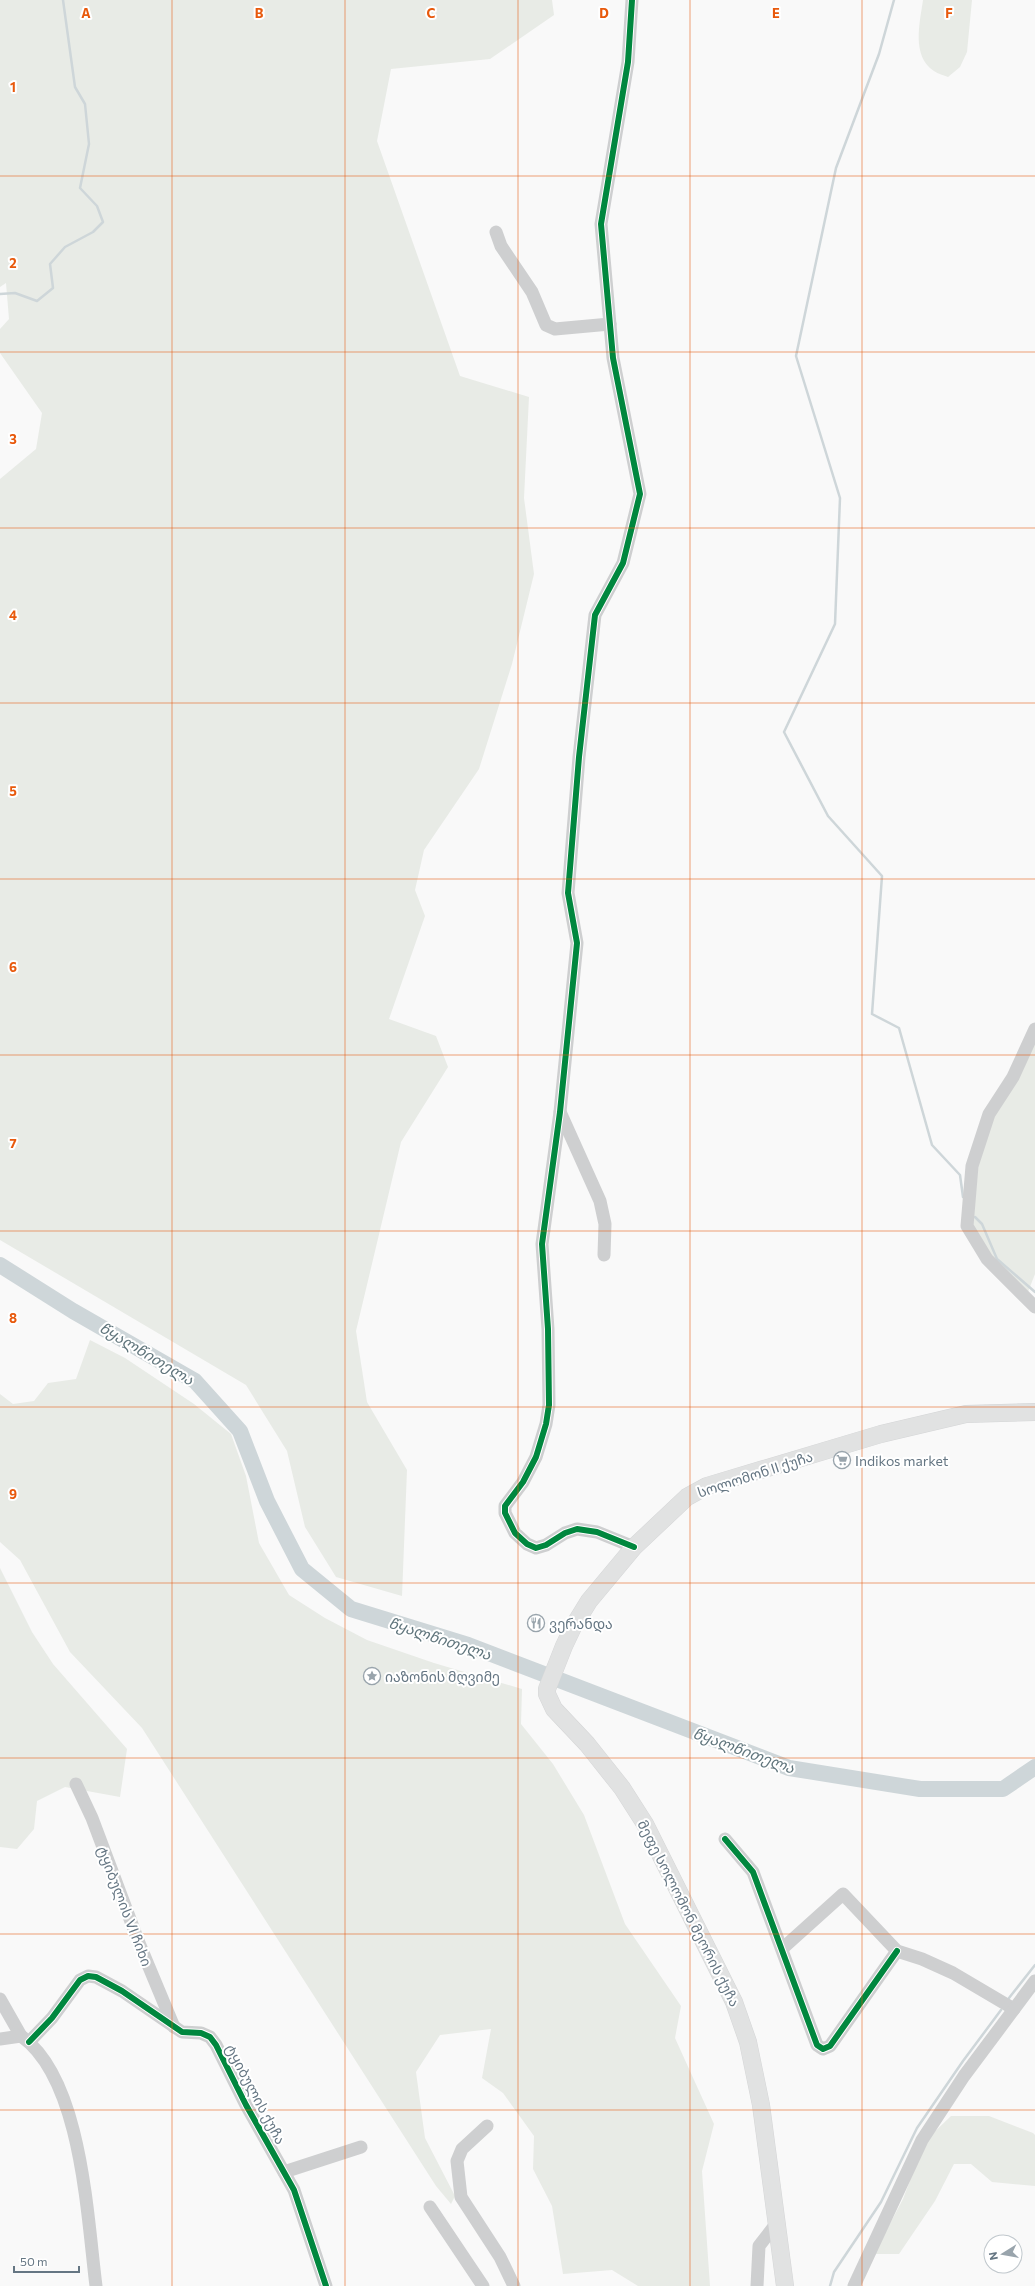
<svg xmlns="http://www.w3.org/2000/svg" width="1035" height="2286" font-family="Commissioner,'Noto Sans Georgian',sans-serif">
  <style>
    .green { fill: #e8ebe6 }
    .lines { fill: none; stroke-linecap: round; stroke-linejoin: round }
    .stream { stroke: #ced6d9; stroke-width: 2.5 }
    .river { stroke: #ced6d9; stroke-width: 16 }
    .major-casing { stroke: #d5d6d7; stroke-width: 18 }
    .minor { stroke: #cecfd0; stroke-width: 13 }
    .major { stroke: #e1e2e2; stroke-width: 17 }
    .cycleway-casing { stroke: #fff; stroke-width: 8 }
    .cycleway { stroke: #00873e; stroke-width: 6 }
    .grid { fill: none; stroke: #e8590c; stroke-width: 1; stroke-opacity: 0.55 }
    .labels { text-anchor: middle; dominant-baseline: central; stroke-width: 4; stroke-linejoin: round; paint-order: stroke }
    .poi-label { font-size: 14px; fill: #657683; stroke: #fff; text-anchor: start }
    .street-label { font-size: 14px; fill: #657683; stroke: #fff }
    .water-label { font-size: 15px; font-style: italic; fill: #60757c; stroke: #fff }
    .grid-label { font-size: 13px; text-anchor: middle; font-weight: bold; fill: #e8590c; stroke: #fff; stroke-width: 4; stroke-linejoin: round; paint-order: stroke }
  </style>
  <rect width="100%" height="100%" fill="#f9f9f9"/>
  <g class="green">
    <path d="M0,0H552L554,15L490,59L391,69L377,141L460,376L529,397L524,498L534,574L512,664L479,769L424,850L415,890L425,916L389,1019L436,1036L448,1067L401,1142L356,1331L367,1402L407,1470L402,1596L336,1577L305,1527L287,1451L246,1385L0,1240V479L36,449L42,413L0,353V329L9,319L6,283L0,287Z"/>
    <path d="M923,0H972L967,52L960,67L948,77C944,75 938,74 934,71C911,56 920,22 923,0Z"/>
    <path d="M1035,1024V1274L1026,1297L989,1259L973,1229L969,1168Z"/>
    <path d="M90,1340L125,1358L194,1404L231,1434L246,1476L259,1543L289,1595L325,1618L367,1640L434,1663L522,1689L521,1724L553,1764L584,1815L625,1924L681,2006L675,2038L714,2124L702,2171L710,2286H638L612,2270L563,2274L552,2206L533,2169L534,2136L503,2093L482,2078L491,2029L440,2035L416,2072L425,2138L455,2196L451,2204L436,2186L142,1728L70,1652L20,1560L0,1542V1394L13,1404L34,1401L48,1383L76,1379Z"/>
    <path d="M0,1568L32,1632L53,1664L127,1749L120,1797L65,1787L37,1801L34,1829L17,1849L0,1847Z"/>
    <path d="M951,2116H989L1033,2133L1035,2135V2186L992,2182L971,2164H954L935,2201L899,2254H874L903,2199L925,2141Z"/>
  </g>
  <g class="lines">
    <g class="stream">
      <path d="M894,0L879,54L836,168L796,356L840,498L835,624L784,732L828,816L882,876L872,1014L899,1028L932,1145L960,1175L963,1197"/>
      <path d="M0,294L15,293L37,301L53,288L50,264L65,247L93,232L103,222L97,206L80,188L89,144L85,104L75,87L63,0"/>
      <path d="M975,1217L982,1224L997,1259L1035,1292"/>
      <path d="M1009,1998L1035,1965"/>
      <path d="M830,2286L834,2272L881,2202L917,2128L963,2061L1001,2010"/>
    </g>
    <path class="river" d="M0,1265L73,1311L195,1381L240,1431L267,1501L302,1569L351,1609L468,1645L789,1768L920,1789H1003L1035,1767"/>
    <g class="major-casing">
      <path id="major" d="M785,2286L761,2105L748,2042L734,2002L645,1824L622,1788L587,1744L554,1709L547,1694V1689L564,1646L573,1627L589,1601L634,1547L687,1497L707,1486L881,1434L966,1414L1035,1412"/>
    </g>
    <g class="minor">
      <path d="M632,0L628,62L601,224L613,358L640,494L623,563L595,615L579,757L568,893L577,943L560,1112L542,1244L548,1329L549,1405L546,1424L536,1457L523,1482L505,1506V1513L515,1533L527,1544L536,1548L546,1545L565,1533L577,1529L597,1532L634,1547"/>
      <path d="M496,232L501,246L532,292L546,325L555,329L610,324"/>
      <path d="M1035,1029L1013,1077L989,1114L972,1166L967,1226L987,1259L1035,1307"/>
      <path d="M560,1112L600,1201L605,1224L604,1255"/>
      <path d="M76,1784L92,1818L139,1943L174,2027"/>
      <path d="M725,1839L753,1872L817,2045L823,2049L830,2046L897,1951"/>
      <path d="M783,1948L843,1894L897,1951L922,1959L953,1973L1014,2009"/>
      <path d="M0,1999L21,2036"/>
      <path d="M0,2039L21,2036C82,2079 87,2216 96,2286"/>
      <path d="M29,2042L52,2018L80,1980L88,1976L96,1977L122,1991L182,2032L201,2033L210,2037L216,2045L246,2105L294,2190L326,2286"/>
      <path d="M487,2126L462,2149L457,2161L461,2197L500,2257L514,2286"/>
      <path d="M284,2172L361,2147"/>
      <path d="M430,2207L483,2286"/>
      <path d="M757,2286L759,2246L776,2224"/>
      <path d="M854,2286L922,2140L964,2076L1035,1981"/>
    </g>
    <use href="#major" class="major"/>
    <g class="cycleway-casing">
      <g id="cycleway">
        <path d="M632,0L628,62L601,224L613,358L640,494L623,563L595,615L579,757L568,893L577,943L560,1112L542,1244L548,1329L549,1405L546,1424L536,1457L523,1482L505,1506V1513L515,1533L527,1544L536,1548L546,1545L565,1533L577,1529L597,1532L634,1547"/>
        <path d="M725,1839L753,1872L817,2045L823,2049L830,2046L897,1951"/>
        <path d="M29,2042L52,2018L80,1980L88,1976L96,1977L122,1991L182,2032L201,2033L210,2037L216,2045L246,2105L294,2190L326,2286"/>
      </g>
    </g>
    <use href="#cycleway" class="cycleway"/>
  </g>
  <path class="grid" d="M172,0V2286M345,0V2286M518,0V2286M690,0V2286M862,0V2286M0,176H1035M0,352H1035M0,528H1035M0,703H1035M0,879H1035M0,1055H1035M0,1231H1035M0,1407H1035M0,1583H1035M0,1758H1035M0,1934H1035M0,2110H1035"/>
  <defs>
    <g id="supermarket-ring" transform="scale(0.9)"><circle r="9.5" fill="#fff" stroke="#99a4ac" stroke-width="1.5"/><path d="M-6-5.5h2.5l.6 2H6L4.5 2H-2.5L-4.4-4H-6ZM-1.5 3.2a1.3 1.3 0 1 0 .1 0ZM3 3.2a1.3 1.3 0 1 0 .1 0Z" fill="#99a4ac"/></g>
    <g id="restaurant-ring" transform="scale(0.9)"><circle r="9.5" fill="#fff" stroke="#99a4ac" stroke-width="1.5"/><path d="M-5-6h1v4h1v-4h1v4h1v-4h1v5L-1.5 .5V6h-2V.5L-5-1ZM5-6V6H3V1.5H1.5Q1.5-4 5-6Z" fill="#99a4ac"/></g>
    <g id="sight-ring" transform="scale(0.9)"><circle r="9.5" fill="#fff" stroke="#99a4ac" stroke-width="1.5"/><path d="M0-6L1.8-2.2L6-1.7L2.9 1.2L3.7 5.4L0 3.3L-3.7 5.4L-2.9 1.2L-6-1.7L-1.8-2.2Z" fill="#99a4ac"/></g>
  </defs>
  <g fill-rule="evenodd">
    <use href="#supermarket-ring" x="842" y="1460"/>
    <use href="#restaurant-ring" x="536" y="1623"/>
    <use href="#sight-ring" x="372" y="1676"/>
  </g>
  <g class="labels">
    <g class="poi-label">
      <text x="855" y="1460">Indikos market</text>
      <text x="549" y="1623">ვერანდა</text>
      <text x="385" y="1676">იაზონის მღვიმე</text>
    </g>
    <g class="street-label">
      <text transform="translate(755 1474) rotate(-18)">სოლომონ II ქუჩა</text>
      <text transform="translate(125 1906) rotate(69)">ტყიბულის VI ჩიხი</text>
      <text transform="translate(689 1913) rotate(63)">მეფე სოლომონ მეორის ქუჩა</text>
      <text transform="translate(256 2094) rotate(62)">ტყიბულის ქუჩა</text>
    </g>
    <g class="water-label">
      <text transform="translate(147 1353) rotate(31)">წყალწითელა</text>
      <text transform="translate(440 1638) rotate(18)">წყალწითელა</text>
      <text transform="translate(744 1750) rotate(20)">წყალწითელა</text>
    </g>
  </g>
  <g class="grid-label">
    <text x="86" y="18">A</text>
    <text x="259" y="18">B</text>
    <text x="431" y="18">C</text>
    <text x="604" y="18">D</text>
    <text x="776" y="18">E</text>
    <text x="949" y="18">F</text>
    <text x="13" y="92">1</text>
    <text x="13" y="268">2</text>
    <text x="13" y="444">3</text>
    <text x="13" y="620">4</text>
    <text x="13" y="796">5</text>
    <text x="13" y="972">6</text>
    <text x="13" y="1148">7</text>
    <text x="13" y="1323">8</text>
    <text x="13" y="1499">9</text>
  </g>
  <g transform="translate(1003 2254) rotate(259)"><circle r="19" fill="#ffffff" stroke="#c1c8cd"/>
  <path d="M0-3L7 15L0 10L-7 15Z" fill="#99a4ac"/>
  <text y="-6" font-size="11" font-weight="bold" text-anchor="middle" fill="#657683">N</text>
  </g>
  <path d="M14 2266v6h65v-6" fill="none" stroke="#657683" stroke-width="2"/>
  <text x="20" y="2266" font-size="12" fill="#657683" stroke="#ffffff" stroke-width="3" paint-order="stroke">50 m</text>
</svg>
